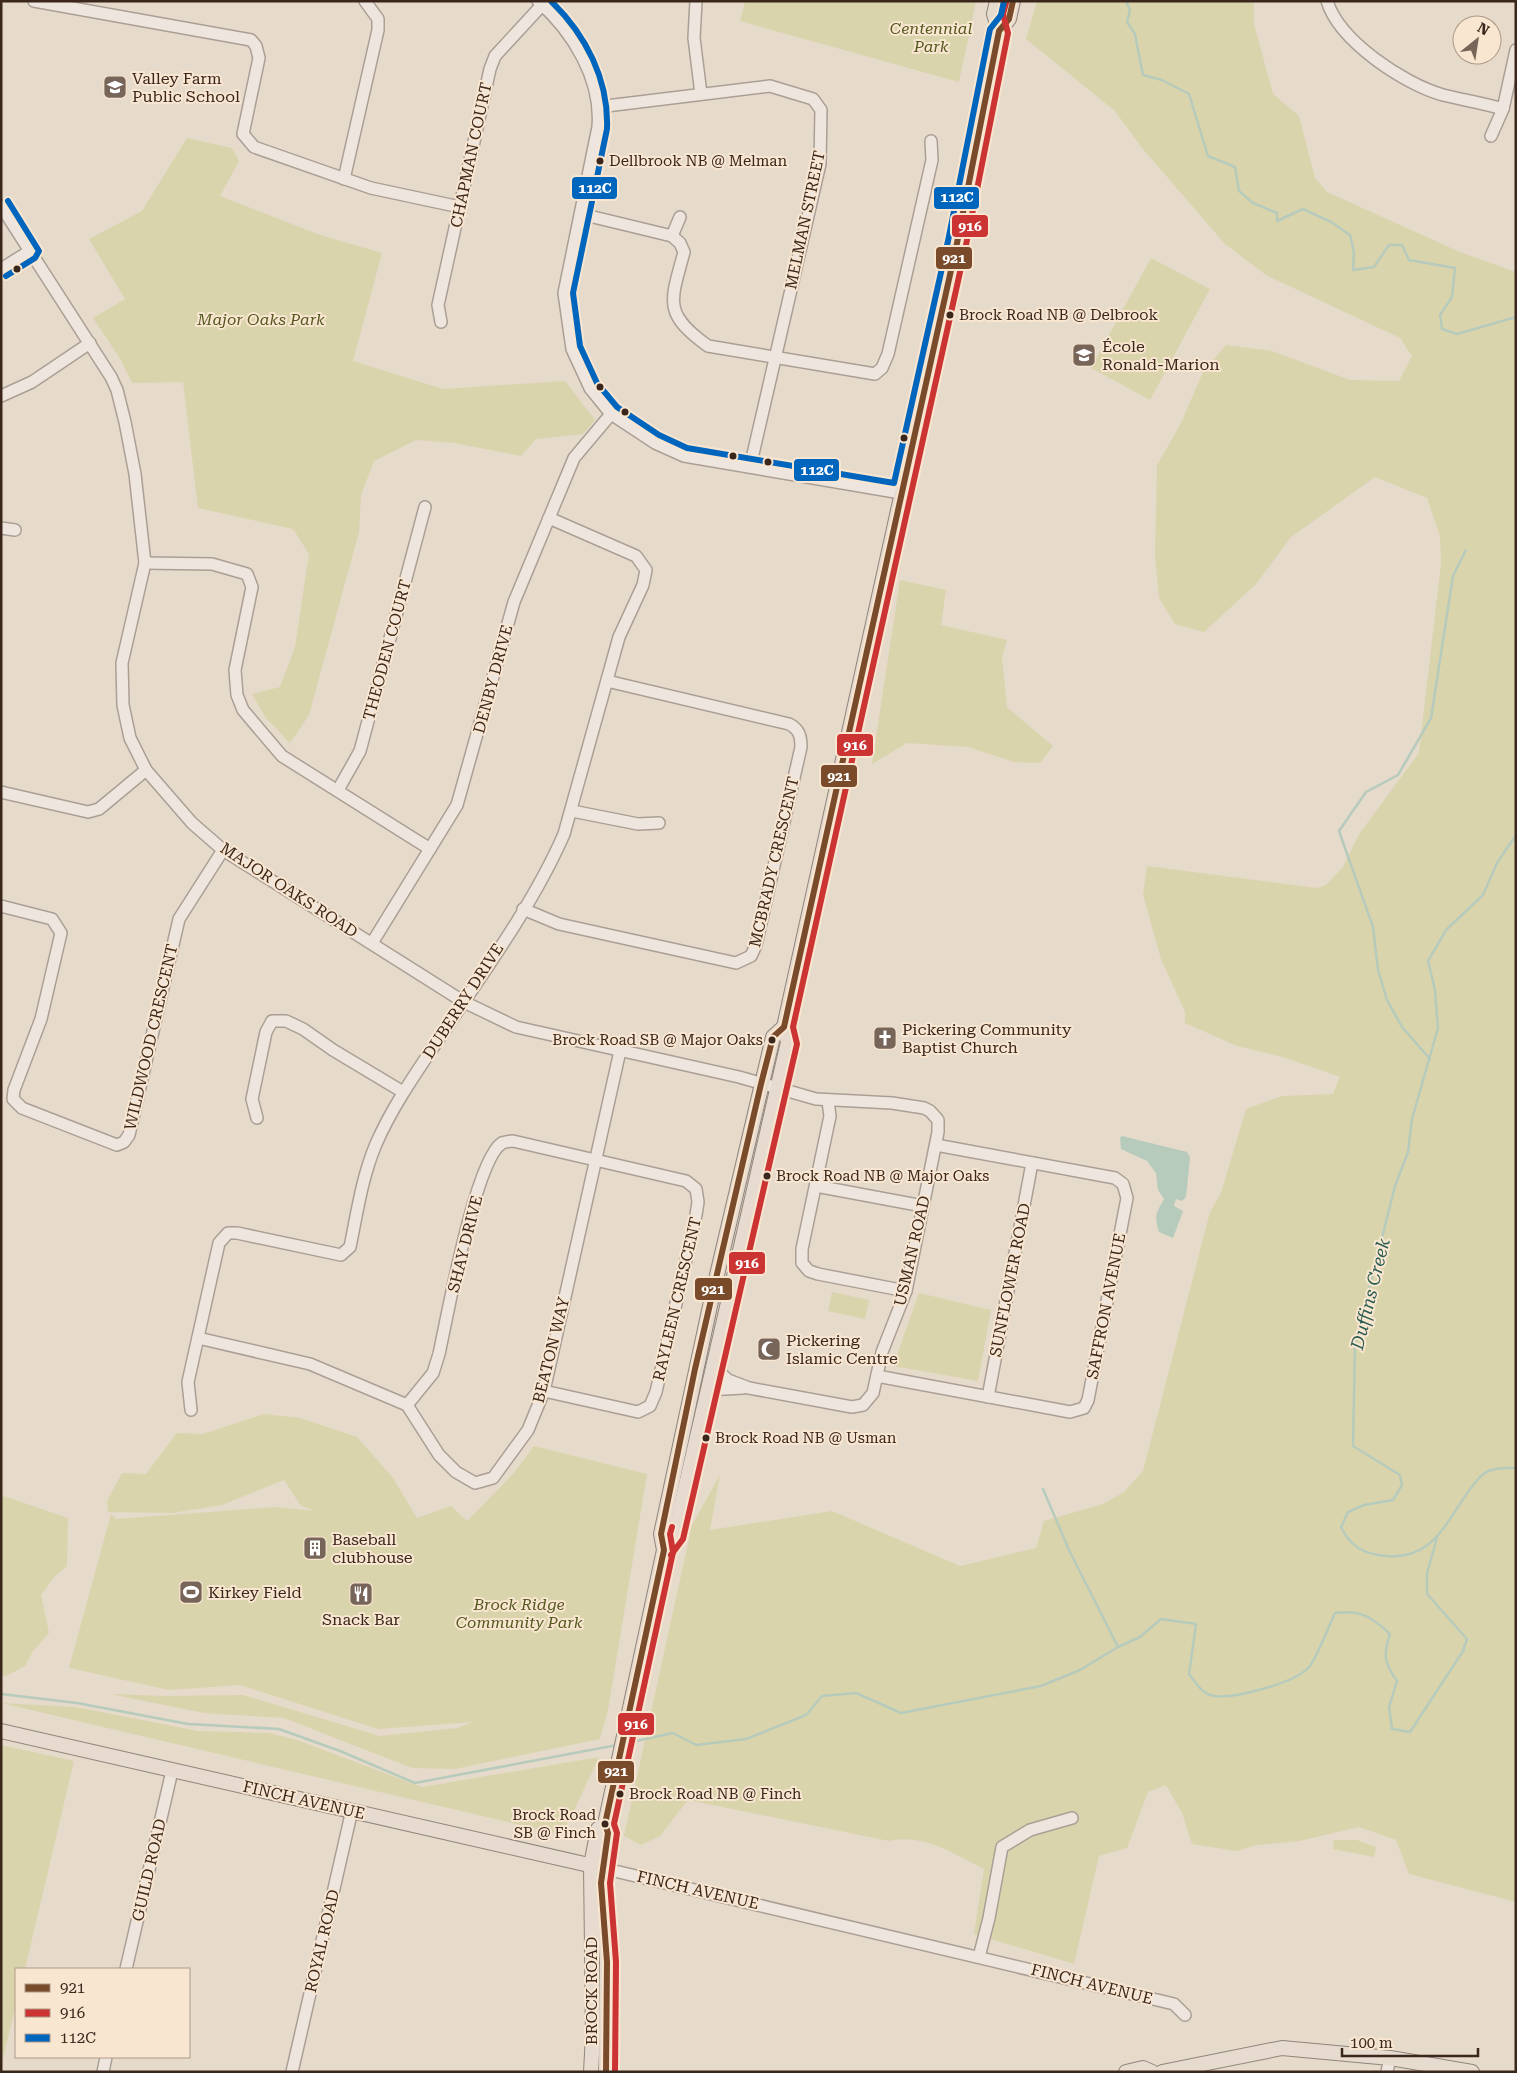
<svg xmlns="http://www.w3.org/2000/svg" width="1517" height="2073" font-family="'Roboto Serif',serif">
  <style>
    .green { fill: #dad4ac }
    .water { fill: #b7cbbc }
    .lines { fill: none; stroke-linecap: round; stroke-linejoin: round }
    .stream { stroke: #b7cbbc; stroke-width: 2.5 }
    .minor-casing { stroke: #ab9f95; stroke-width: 14 }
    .major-casing { stroke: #90857b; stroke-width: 16 }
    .minor { stroke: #eee6de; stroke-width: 11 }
    .major { stroke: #e6dbce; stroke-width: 14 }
    .bus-1-casing { stroke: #f9e6d0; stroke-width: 10 }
    .bus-2-casing { stroke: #f9e6d0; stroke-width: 10 }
    .bus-3-casing { stroke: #f9e6d0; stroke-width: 10 }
    .bus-1 { stroke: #7a4b2a; stroke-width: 6 }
    .bus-2 { stroke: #c33; stroke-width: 6 }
    .bus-3 { stroke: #0065bd; stroke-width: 6 }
    .bus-dot { fill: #3b261c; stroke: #f9e6d0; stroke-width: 2 }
    .labels { text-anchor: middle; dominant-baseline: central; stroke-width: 4; stroke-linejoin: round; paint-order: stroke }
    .bus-label { font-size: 15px; fill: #3b261c; stroke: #f9e6d0; text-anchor: start }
    .park-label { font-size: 16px; font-style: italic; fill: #545920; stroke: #f9e6d0 }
    .poi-label { font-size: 16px; fill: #3b261c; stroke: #f9e6d0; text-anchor: start }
    .street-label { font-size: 16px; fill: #3b261c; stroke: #f9e6d0 }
    .water-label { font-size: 18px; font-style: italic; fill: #295c51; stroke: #f9e6d0 }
    .line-badge { stroke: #f9e6d0; stroke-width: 2 }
    .badge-label { font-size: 14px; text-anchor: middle; font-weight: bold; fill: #fff }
  </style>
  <rect width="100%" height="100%" fill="#e6dacb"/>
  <g class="green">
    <path d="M745,1H976L959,82L740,21Z"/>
    <path d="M1037,1H1254V24L1273,94L1299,116L1315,178L1327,192L1460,252L1516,272V1902L1409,1874L1396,1840L1359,1827L1299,1841L1257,1845L1236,1851L1192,1844L1182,1813L1166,1785L1148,1792L1127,1848L1099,1856L1074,1964L974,1934L984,1869C954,1854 923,1833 889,1841L688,1800L660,1836L641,1845L624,1836L692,1525L720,1475L710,1530L832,1511L960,1566L1036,1548L1044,1521L1103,1504L1124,1492L1143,1471L1210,1212L1221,1193L1246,1109L1282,1096L1333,1094L1340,1077L1286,1058L1237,1046L1185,1023V1012L1161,959L1143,895L1147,866L1317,888L1326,885L1343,867L1359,834L1419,753L1441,563L1440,536L1427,498L1375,477L1291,537L1256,584L1204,632L1175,624L1159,598L1155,556L1157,465L1180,425L1203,372L1226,345L1272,351L1350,380L1399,381L1412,356L1400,338L1266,275L1225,244L1142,148L1115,111L1026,39Z"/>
    <path d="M187,138L232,148L239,161L220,196L320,235L382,253L353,361L443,389L565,381L595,420L583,434L536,439L521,456L454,443L416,440L374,461L361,495L359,532L309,715L290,743L266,718L252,694L280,687L295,647L309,554L293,529L198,508L183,382L132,383L121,360L93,318L125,299L89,239L142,211Z"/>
    <path d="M1151,258L1210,289L1150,400L1091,368Z"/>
    <path d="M900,580L946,590L941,625L1007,640L1002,658L1007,707L1053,746L1040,763L1014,762L968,747L907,743L872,764Z"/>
    <path d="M832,1292L869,1300L865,1319L828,1311Z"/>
    <path d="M919,1293L991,1310L978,1381L893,1366Z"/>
    <path d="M264,1414L300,1418L357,1437L393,1478L417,1518L451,1506L467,1521L513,1474L534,1446L647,1474L608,1710L600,1739L455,1769L412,1768L284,1718L204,1713L110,1694L166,1696L243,1695L380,1736L457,1728L474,1722L378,1729L240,1685L169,1690L69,1668L111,1514L116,1519L276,1507L315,1511L301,1506L284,1480L222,1505L172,1513L108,1512L107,1501L122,1473L146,1474L177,1433L203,1434Z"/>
    <path d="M1,1495L68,1518L67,1566L54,1577L41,1595L49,1633L33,1651L25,1666L6,1676L1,1675Z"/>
    <path d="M1,1703L76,1707L198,1731L270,1733L297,1740L422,1787L599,1757L570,1819L559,1834Z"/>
    <path d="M1,1745L74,1761L25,1969H16V2004L1,2067Z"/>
    <path d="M1334,1840H1357L1376,1847L1374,1857L1333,1849Z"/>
  </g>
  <path class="water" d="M1122,1136L1187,1152L1190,1157L1186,1197L1182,1201L1176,1199L1174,1206L1183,1211L1173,1238L1159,1232C1154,1214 1156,1214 1164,1199L1158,1190L1156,1173L1147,1161L1121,1149L1120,1138Z"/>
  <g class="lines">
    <g class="stream">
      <path d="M1126,1L1130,10L1127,22L1135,34L1143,75L1162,80L1189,94L1208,156L1235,167L1239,191L1253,203L1277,213V221L1303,209L1331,222L1350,235L1354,252L1353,270L1374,267L1389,245H1402L1409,260L1455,268L1452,297L1440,315L1442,329L1457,334L1516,317"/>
      <path d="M1516,835L1497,863L1483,895L1446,930L1428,961L1435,990L1438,1028L1412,1119L1408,1152L1395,1186L1355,1345L1353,1446L1400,1475L1402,1485L1393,1500L1364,1505L1348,1512L1341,1527C1349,1543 1359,1552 1378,1555C1439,1566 1448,1511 1480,1477C1490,1467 1503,1468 1516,1468"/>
      <path d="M1430,1059L1402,1027L1387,1000L1378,970L1373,927L1339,831L1366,792L1398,775L1431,718L1453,576L1466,550"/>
      <path d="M1043,1489L1069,1550L1118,1647"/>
      <path d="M1,1694L77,1703L188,1724L279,1729L340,1751L415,1783L617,1745"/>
      <path d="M627,1743L673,1733L696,1745L746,1739L806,1715L822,1696L856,1693L901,1713L1041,1686L1080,1670L1118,1647L1140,1637L1161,1619L1196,1624L1189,1674C1196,1683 1202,1694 1214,1696C1234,1699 1294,1683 1308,1668C1316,1661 1329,1625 1335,1613C1360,1610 1371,1616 1390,1634C1383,1655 1384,1663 1397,1681L1389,1707L1392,1729L1410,1732L1463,1651L1467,1639L1427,1594V1573L1437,1538"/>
    </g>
    <g class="minor-casing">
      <g id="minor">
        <path d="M34,1L251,40L256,46L259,58L243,134L254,147L371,188L460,207"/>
        <path d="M538,1C573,32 602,79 598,127L564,293L572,349L590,388L611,414L655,443L684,456L901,493"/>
        <path d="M696,1L694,38L701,94"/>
        <path d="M1327,1C1339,41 1404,84 1443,95C1463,100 1483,103 1503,109"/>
        <path d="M598,107L770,86L813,99L821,110L820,164L750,467"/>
        <path d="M1491,136L1503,109L1516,50"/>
        <path d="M344,179L378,30V19L365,1"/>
        <path d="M1,206L111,377L117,390L125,422L135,474L145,563L122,663L123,705L130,738L146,770L192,823L223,850L464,1002L516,1027L739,1077L816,1099L892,1103L924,1108L930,1111L938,1120V1132L906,1291L882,1352L873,1393L863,1405L852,1407L749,1388L728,1380L713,1366"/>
        <path d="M581,214L672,236L680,243L684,252C671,301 662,313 708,346L875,374L882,368L888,354L932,160L931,141"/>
        <path d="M672,236L680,217"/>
        <path d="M1,269L30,251"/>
        <path d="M441,322L438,305L490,69L495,56L542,5"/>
        <path d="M1,396L32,382L90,343"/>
        <path d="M1,528L15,530"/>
        <path d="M145,563L212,564L247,574L252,587L235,670L237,695L243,710L282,756L430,849"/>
        <path d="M338,790L360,751L425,507"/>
        <path d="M1,792L88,812L99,809L146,770"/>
        <path d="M572,811L638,824L659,823"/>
        <path d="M1,906L52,919L61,933L41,1019L14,1090L13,1099L22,1108L117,1145L124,1142L129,1135L179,919L223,850"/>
        <path d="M523,909L559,924L736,963L751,956L756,945L801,747C801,736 799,729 789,724L607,681"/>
        <path d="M372,943L457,805L514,602L574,458L611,414"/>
        <path d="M828,1101L830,1116L802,1249V1263L809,1271L818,1274L906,1291"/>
        <path d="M257,1118L252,1099L266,1032L272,1021H286L303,1029L333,1050L403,1092"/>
        <path d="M816,1186L923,1206"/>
        <path d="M198,1338L310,1364L407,1405L439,1455L456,1472L475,1483L493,1478L528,1430L544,1391L620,1051"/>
        <path d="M877,1376L1070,1412L1084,1408L1088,1400L1127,1198L1123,1184L1115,1178L936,1145"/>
        <path d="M707,1390L743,1388"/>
        <path d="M988,1397L1032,1163"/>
        <path d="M407,1405L433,1373L439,1354C447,1318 475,1160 502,1143C505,1142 510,1141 513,1141L686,1181L696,1189L698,1202L696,1215L656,1392L650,1406L638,1412L544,1391"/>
        <path d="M191,1410L188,1382L219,1243L228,1233H237L341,1255L350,1247C357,1213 362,1177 376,1144C393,1105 418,1070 442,1034C484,972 534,903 564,834L619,637L643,585L646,570L636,556L549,518"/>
        <path d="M602,1868L1174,2004L1185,2015"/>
        <path d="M979,1957L989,1918L1002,1847L1030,1830L1072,1818"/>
        <path d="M126,1969L172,1771"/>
        <path d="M103,2072L106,2057"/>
        <path d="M292,2072L352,1810"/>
        <path d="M1387,2072L1390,2058"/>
      </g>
    </g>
    <g class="major-casing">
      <g id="major">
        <path d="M999,31L1009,19L1013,1"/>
        <path d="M664,1550L674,1537L788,1042L784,1027L957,243L999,31L994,14L997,1"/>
        <path d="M1,1731L602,1868"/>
        <path d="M591,2072L593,2035L591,1865L598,1829L605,1824"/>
        <path d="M606,2072L607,1962L601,1883L608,1833L605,1824L664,1550L661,1534L713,1292L773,1037L784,1027"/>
        <path d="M1126,2072L1143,2068L1152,2072"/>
        <path d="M1162,2072L1282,2048L1390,2058L1472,2072"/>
      </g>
    </g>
    <use href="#minor" class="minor"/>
    <use href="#major" class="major"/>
    <g class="bus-1-casing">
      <path id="bus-1" d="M606,2072L607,1962L601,1883L608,1833L605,1824L664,1550L661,1534L695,1369L761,1084L773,1037L784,1027L957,243L999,31L1009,19L1013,1"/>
    </g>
    <g class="bus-2-casing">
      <g id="bus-2">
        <path d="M671,1555L683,1539L797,1044L793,1027L966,245L1008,33L1003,14L1006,3"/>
        <path d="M615,2072L616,1962L610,1883L617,1833L614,1824L673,1552L670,1534L672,1527"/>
      </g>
    </g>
    <g class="bus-3-casing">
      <g id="bus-3">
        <path d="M551,1C586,35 609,80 607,129L573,293L580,346L597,383L617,407L659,435L687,448L894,483L948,241L990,29L1001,15L1004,1"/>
        <path d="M6,276L35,258L39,251L8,201"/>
      </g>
    </g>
    <use href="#bus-1" class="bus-1"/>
    <use href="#bus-2" class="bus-2"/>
    <use href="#bus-3" class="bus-3"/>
  </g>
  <defs>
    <g id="school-square" transform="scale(1.25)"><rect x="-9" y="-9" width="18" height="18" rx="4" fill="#776559" stroke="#f9e6d0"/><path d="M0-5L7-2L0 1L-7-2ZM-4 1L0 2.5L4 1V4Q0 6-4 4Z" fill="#fff"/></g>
    <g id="church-square" transform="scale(1.25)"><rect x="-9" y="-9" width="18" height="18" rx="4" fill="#776559" stroke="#f9e6d0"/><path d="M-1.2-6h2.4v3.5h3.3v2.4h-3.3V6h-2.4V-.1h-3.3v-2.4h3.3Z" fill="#fff"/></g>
    <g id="mosque-square" transform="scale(1.25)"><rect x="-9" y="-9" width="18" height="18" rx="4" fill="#776559" stroke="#f9e6d0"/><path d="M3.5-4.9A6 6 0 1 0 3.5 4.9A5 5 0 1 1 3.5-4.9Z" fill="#fff"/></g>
    <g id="building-square" transform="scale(1.25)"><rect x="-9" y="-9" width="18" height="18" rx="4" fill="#776559" stroke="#f9e6d0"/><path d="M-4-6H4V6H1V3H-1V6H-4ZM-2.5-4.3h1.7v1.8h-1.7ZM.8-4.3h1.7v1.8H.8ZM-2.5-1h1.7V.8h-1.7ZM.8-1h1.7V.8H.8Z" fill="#fff"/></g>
    <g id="stadium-square" transform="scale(1.25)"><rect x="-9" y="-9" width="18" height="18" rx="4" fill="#776559" stroke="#f9e6d0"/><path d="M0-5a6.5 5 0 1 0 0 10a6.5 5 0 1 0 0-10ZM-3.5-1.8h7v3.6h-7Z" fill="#fff"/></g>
    <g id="restaurant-square" transform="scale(1.25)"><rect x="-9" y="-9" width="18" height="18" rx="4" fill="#776559" stroke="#f9e6d0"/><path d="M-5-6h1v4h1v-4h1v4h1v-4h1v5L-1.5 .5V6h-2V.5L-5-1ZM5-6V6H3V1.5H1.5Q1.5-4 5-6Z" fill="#fff"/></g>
  </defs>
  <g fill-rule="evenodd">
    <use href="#school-square" x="115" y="87"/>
    <use href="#school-square" x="1084" y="355"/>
    <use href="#church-square" x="885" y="1038"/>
    <use href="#mosque-square" x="769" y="1349"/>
    <use href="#building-square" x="315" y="1548"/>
    <use href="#stadium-square" x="191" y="1592"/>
    <use href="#restaurant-square" x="361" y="1594"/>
  </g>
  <g class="bus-dot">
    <circle cx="600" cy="161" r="4.5"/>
    <circle cx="17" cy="269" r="4.5"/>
    <circle cx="950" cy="315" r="4.5"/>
    <circle cx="600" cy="387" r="4.5"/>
    <circle cx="625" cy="412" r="4.5"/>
    <circle cx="904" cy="438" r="4.5"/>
    <circle cx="733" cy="456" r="4.5"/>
    <circle cx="768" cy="462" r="4.5"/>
    <circle cx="772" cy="1040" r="4.5"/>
    <circle cx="767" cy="1176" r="4.5"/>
    <circle cx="706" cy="1438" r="4.5"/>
    <circle cx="620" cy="1794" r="4.5"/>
    <circle cx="605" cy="1824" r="4.5"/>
  </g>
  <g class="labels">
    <g class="bus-label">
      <text x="609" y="161">Dellbrook NB @ Melman</text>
      <text x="959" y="315">Brock Road NB @ Delbrook</text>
      <text x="763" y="1040" text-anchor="end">Brock Road SB @ Major Oaks</text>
      <text x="776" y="1176">Brock Road NB @ Major Oaks</text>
      <text x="715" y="1438">Brock Road NB @ Usman</text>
      <text x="629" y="1794">Brock Road NB @ Finch</text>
      <text x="596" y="1815" text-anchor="end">Brock Road<tspan x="596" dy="18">SB @ Finch</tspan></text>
    </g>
    <g class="park-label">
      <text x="931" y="28">Centennial<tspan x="931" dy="18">Park</tspan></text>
      <text x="261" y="319">Major Oaks Park</text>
      <text x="519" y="1604">Brock Ridge<tspan x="519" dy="18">Community Park</tspan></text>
    </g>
    <g class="poi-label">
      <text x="132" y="78">Valley Farm<tspan x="132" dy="18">Public School</tspan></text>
      <text x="1102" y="346">École<tspan x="1102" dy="18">Ronald-Marion</tspan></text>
      <text x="902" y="1029">Pickering Community<tspan x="902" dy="18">Baptist Church</tspan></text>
      <text x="786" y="1340">Pickering<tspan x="786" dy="18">Islamic Centre</tspan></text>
      <text x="332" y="1539">Baseball<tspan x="332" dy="18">clubhouse</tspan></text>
      <text x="208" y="1592">Kirkey Field</text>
      <text x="361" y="1619" text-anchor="middle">Snack Bar</text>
    </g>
    <g class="street-label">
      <text transform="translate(471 155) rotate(-78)">CHAPMAN COURT</text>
      <text transform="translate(805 220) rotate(-78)">MELMAN STREET</text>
      <text transform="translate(387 650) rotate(-75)">THEODEN COURT</text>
      <text transform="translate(493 679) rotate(-75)">DENBY DRIVE</text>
      <text transform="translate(774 862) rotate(-77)">MCBRADY CRESCENT</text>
      <text transform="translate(289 890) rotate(33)">MAJOR OAKS ROAD</text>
      <text transform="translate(463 1001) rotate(-57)">DUBERRY DRIVE</text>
      <text transform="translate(151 1037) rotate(-77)">WILDWOOD CRESCENT</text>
      <text transform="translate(465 1244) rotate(-76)">SHAY DRIVE</text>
      <text transform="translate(912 1251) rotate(-77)">USMAN ROAD</text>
      <text transform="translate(1010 1280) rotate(-79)">SUNFLOWER ROAD</text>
      <text transform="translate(677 1299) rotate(-77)">RAYLEEN CRESCENT</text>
      <text transform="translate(1106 1306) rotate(-79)">SAFFRON AVENUE</text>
      <text transform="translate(551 1350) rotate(-76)">BEATON WAY</text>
      <text transform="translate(304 1800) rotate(13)">FINCH AVENUE</text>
      <text transform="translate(149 1870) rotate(-77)">GUILD ROAD</text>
      <text transform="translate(698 1890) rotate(13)">FINCH AVENUE</text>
      <text transform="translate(322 1941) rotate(-77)">ROYAL ROAD</text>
      <text transform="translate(1092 1984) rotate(14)">FINCH AVENUE</text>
      <text transform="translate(591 1991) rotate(-90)">BROCK ROAD</text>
    </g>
    <g class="water-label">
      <text transform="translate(1370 1294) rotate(-76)">Duffins Creek</text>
    </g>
  </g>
  <g class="line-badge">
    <rect x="571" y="176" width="47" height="24" rx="5" fill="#0065bd"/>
    <rect x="933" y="186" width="47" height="24" rx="5" fill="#0065bd"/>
    <rect x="951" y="214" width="38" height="24" rx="5" fill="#c33"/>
    <rect x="935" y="246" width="38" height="24" rx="5" fill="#7a4b2a"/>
    <rect x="793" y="458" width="47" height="24" rx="5" fill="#0065bd"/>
    <rect x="836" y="733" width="38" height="24" rx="5" fill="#c33"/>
    <rect x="820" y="764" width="38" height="24" rx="5" fill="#7a4b2a"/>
    <rect x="728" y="1251" width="38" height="24" rx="5" fill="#c33"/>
    <rect x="694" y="1277" width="39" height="24" rx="5" fill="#7a4b2a"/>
    <rect x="617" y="1712" width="38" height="24" rx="5" fill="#c33"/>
    <rect x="597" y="1760" width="38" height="24" rx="5" fill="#7a4b2a"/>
  </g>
  <g class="badge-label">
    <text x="595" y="193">112C</text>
    <text x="957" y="202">112C</text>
    <text x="970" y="231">916</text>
    <text x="954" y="263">921</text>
    <text x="817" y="475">112C</text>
    <text x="855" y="750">916</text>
    <text x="839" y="781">921</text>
    <text x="747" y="1268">916</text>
    <text x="713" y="1294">921</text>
    <text x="636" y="1729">916</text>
    <text x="616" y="1776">921</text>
  </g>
  <rect width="1517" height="2073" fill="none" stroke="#3b261c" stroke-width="5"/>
  <rect x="15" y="1968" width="175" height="90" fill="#f9e6d0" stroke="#ad9988"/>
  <rect x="25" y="1984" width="25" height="8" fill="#7a4b2a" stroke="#ad9988"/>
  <text x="60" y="1993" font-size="15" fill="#3b261c">921</text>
  <rect x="25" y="2009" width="25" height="8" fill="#cc3333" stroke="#ad9988"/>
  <text x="60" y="2018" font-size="15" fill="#3b261c">916</text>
  <rect x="25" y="2034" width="25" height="8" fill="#0065bd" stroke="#ad9988"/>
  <text x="60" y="2043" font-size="15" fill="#3b261c">112C</text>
  <g transform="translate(1477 40) rotate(30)"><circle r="24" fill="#f9e6d0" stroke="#ad9988"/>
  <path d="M0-4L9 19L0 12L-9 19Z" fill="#776559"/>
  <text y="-8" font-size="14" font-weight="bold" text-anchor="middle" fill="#3b261c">N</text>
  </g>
  <path d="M1342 2048v8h136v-8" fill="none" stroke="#3b261c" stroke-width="2.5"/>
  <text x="1350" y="2048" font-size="15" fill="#3b261c" stroke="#f9e6d0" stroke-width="4" paint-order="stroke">100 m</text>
</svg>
